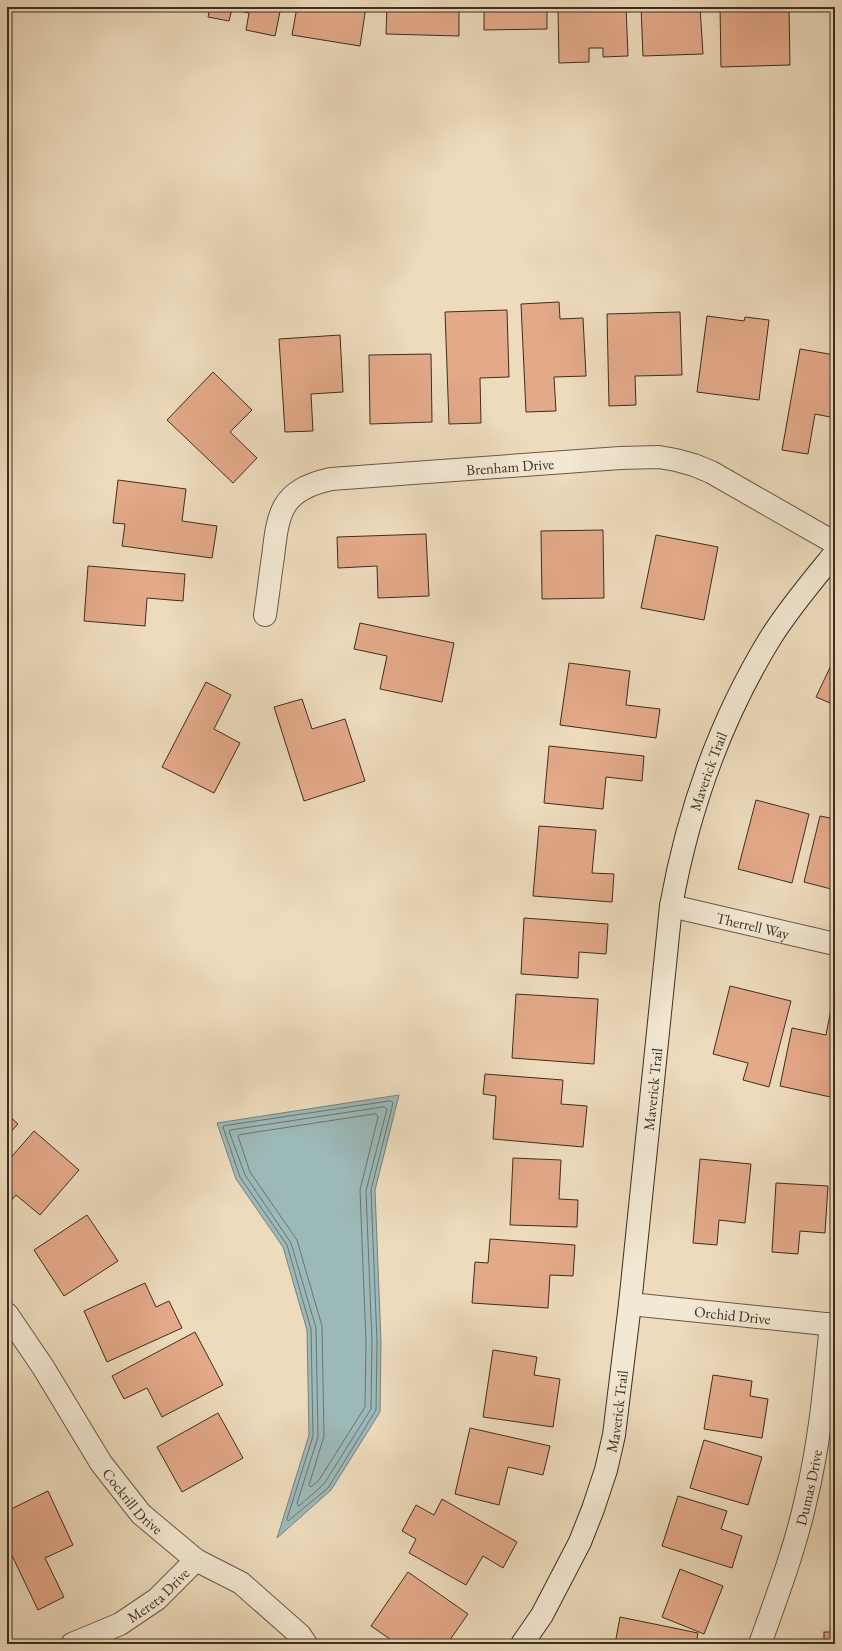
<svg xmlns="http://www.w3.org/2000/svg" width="842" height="1651" font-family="'EB Garamond',serif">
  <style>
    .water { fill: #9cb9b9; stroke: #76817c }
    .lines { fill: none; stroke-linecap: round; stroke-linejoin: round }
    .shore { stroke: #6c746c; stroke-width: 1 }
    .building { fill: #e3a989; stroke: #3c2e20 }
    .street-casing { stroke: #685947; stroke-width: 24 }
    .secondary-casing { stroke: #3c2e20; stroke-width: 24 }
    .street { stroke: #f3e8d3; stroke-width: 22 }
    .secondary { stroke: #f3e8d3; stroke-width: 22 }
    .labels { text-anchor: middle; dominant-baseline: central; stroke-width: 3; stroke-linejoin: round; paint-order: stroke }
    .street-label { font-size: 15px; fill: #3c2e20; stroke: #f3e8d3 }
  </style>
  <rect width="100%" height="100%" fill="#eddbbc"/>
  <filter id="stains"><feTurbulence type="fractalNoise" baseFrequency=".005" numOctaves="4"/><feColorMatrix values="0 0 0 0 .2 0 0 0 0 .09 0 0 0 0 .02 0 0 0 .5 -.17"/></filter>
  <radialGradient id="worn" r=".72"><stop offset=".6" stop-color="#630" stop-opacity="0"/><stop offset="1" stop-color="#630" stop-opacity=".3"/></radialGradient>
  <path class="water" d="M399,1095L375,1190L381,1342L380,1412L331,1490L277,1538L309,1435L307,1330L283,1247L236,1179L217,1123Z"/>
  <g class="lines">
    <g class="shore">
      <path d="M391,1101L393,1103L371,1190L377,1342L376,1410L328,1488L288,1521L287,1519L313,1436L311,1329L287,1245L240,1177L223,1127L224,1126Z"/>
      <path d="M384,1107L387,1109L366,1191L372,1342L371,1409L324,1484L299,1506L297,1503L318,1437L316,1328L291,1243L245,1175L229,1131L231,1130Z"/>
      <path d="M376,1114L378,1117L360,1190L366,1342L365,1407L319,1480L311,1487L309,1485L324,1436L322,1326L297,1240L250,1172L238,1136L239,1135Z"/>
    </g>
  </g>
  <g class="building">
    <path d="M210,7H281L275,36L246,30L249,13L232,9L229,21L208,17Z"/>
    <path d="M297,7H366L360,46L292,35Z"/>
    <path d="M387,7H459V36L386,34Z"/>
    <path d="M484,7H547V29L484,30Z"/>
    <path d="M558,7H626L628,56L603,57V48H589V62L559,63Z"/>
    <path d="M641,7H700L703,54L643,56Z"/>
    <path d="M720,7H789L790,65L721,67Z"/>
    <path d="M559,302L560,319L583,318L586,376L554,377L556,411L526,412L521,304Z"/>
    <path d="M507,310L509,377L480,378L481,423L449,424L445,312Z"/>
    <path d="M680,312L682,375L635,376L636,405L609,406L607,314Z"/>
    <path d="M707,316L744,321L745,317L769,320L759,400L697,392Z"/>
    <path d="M340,335L343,392L311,394L313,431L285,432L279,339Z"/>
    <path d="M800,349L835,355V418L815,414L808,454L782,450Z"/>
    <path d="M431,354L432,422L370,424L369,355Z"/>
    <path d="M213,372L252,410L230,432L257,458L233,483L167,420Z"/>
    <path d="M118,480L186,489L182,521L217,526L212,558L122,546L125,524L113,523Z"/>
    <path d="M603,530L604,598L542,599L541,531Z"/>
    <path d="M426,534L429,596L378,598L377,566L338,568L337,537Z"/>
    <path d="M656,535L718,547L704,620L641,608Z"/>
    <path d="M88,566L185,574L183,601L147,598L145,626L84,621Z"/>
    <path d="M360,623L454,643L442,702L380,689L387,656L354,649Z"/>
    <path d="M835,657V695L830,703L816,697Z"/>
    <path d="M569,663L630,671L626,705L660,709L656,738L560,725Z"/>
    <path d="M206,682L231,695L214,729L240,743L214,793L162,767Z"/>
    <path d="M302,699L312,729L345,719L365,781L304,801L274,707Z"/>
    <path d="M549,746L644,756L642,781L606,777L603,809L544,803Z"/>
    <path d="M756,800L809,814L792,883L738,869Z"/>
    <path d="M820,816L835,819V890L804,882Z"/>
    <path d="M539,826L596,830L592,873L614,874L612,902L533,896Z"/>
    <path d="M524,918L608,924L606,954L579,952L578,978L521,974Z"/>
    <path d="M730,986L791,1001L769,1087L743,1080L748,1063L713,1054Z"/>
    <path d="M516,994L598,999L594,1064L512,1058Z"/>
    <path d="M831,1009H835V1098L780,1086L792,1028L826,1035Z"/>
    <path d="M485,1074L563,1080L561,1104L587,1106L583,1147L493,1139L496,1096L483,1094Z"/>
    <path d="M7,1114L18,1124L7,1136Z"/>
    <path d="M34,1131L79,1170L40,1215L16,1195L7,1205V1162Z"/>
    <path d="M513,1158L561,1160L559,1199L578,1200L577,1227L510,1225Z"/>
    <path d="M700,1159L751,1164L745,1223L719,1220L717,1245L693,1243Z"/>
    <path d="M776,1183L828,1186L825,1233L800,1231L798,1254L772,1252Z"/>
    <path d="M87,1215L118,1261L64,1296L34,1250Z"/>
    <path d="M490,1239L575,1245L573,1276L550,1275L548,1308L472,1303L475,1262L488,1263Z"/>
    <path d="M145,1283L156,1307L169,1301L182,1328L107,1362L84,1311Z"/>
    <path d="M195,1332L223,1385L162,1417L147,1388L124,1399L112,1376Z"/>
    <path d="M493,1350L537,1357L534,1375L560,1379L553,1427L483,1417Z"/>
    <path d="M713,1375L752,1381L750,1396L768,1399L762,1438L704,1429Z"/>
    <path d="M218,1413L243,1458L182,1492L157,1447Z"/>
    <path d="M470,1428L550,1446L543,1475L508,1467L499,1505L455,1494Z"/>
    <path d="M704,1440L762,1457L748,1505L690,1488Z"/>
    <path d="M48,1491L73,1545L45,1558L64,1597L38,1610L7,1545V1511Z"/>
    <path d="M678,1496L727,1511L721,1529L742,1536L732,1568L662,1546Z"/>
    <path d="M442,1499L517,1542L503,1568L483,1556L466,1585L409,1553L416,1539L402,1531L416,1505L434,1515Z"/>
    <path d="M680,1569L723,1586L704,1634L662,1617Z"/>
    <path d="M408,1572L468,1614L447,1644H397L371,1626Z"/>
    <path d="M620,1617L698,1633L696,1644H615Z"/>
    <rect x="824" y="1632" width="11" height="12"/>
    <path d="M223,1639L226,1644H215Z"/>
  </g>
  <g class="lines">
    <g class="street-casing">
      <g id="street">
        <path id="s1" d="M265,615C268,596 270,576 273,557C278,512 281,490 331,479L620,458L659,457L676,460L694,465L711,472L835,543"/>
        <path id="s2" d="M671,906L835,944"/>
        <path id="s3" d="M630,1304L835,1325"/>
        <path id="s4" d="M7,1314L43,1367L101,1463L141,1514L196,1560L241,1583L300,1635L306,1644"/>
        <path id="s5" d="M72,1644L120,1624L157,1599L196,1560"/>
        <path id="s6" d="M760,1644C777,1596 795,1549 806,1499C820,1442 825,1383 831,1324"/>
      </g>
    </g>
    <g class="secondary-casing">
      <g id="secondary">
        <path id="s7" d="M522,1644L542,1615L580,1542L593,1509L606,1470L614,1435L630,1304L671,906C688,811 720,720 771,637C790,607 813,580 835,553"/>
      </g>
    </g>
    <use href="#street" class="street"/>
    <use href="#secondary" class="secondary"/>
  </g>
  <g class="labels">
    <g class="street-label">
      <text stroke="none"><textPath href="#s1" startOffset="346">Brenham Drive</textPath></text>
      <text stroke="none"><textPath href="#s7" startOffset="902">Maverick Trail</textPath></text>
      <text stroke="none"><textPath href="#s2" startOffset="84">Therrell Way</textPath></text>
      <text stroke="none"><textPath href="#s7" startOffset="578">Maverick Trail</textPath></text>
      <text stroke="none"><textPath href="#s3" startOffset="103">Orchid Drive</textPath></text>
      <text stroke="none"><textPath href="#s7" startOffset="254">Maverick Trail</textPath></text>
      <text stroke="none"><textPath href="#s6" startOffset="164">Dumas Drive</textPath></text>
      <text stroke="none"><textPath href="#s4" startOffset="226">Cockrill Drive</textPath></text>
      <text stroke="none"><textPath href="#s5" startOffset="100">Mereta Drive</textPath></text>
    </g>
  </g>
  <rect width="842" height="1651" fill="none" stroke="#eddbbc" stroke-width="24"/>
  <rect x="8" y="8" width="826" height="1635" fill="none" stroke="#3c2e20" stroke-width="2"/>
  <rect x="12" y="12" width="818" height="1627" fill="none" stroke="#3c2e20"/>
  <rect width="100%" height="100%" filter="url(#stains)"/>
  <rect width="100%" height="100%" fill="url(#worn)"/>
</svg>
